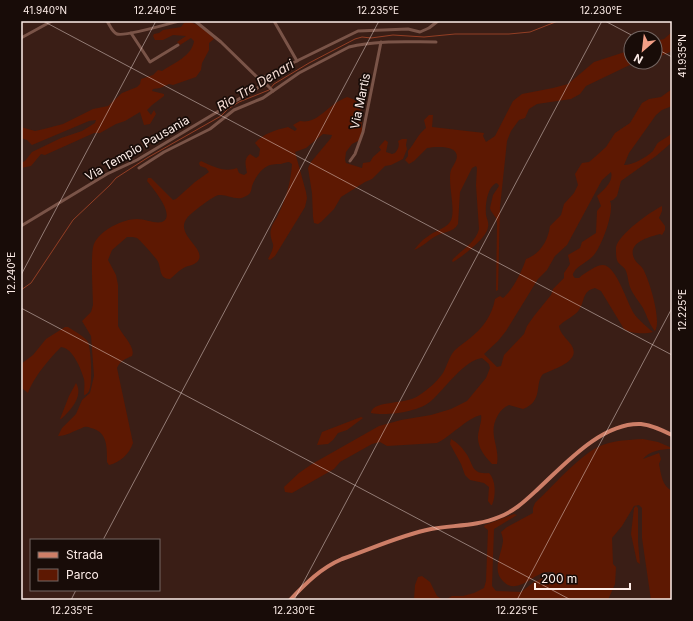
<svg xmlns="http://www.w3.org/2000/svg" width="693" height="621" font-family="Inter,sans-serif">
  <style>
    .green { fill: #5d1802; fill-rule: evenodd }
    .lines { fill: none; stroke-linecap: round; stroke-linejoin: round }
    .stream { stroke: #933e24; stroke-width: 1 }
    .minor { stroke: #7a5448; stroke-width: 3 }
    .major { stroke: #cd7e67; stroke-width: 4 }
    .ticks { fill: none; stroke: #feeee9; stroke-width: 1; stroke-opacity: 0.45 }
    .labels { text-anchor: middle; dominant-baseline: central; stroke-width: 3.5; stroke-linejoin: round; paint-order: stroke }
    .street-label { font-size: 12px; fill: #feeee9; stroke: #180c08 }
    .water-label { font-size: 13px; font-style: italic; fill: #f6ddd5; stroke: #180c08 }
    .neatline { fill: none; stroke: #feeee9; stroke-width: 1.5 }
    .ticks-label { font-size: 10px; text-anchor: middle; fill: #feeee9 }
  </style>
  <rect width="100%" height="100%" fill="#3a1e16"/>
  <g class="green">
    <path d="M190,22C199,25 208,31 214,39L209,43V50L202,63L201,70L196,77L173,85L169,84L160,88L153,89L152,91L164,94V96L152,105L147,110L151,115L154,110L156,114L150,124L144,125L140,112L125,121L116,124L100,133H94L45,155L41,154L31,166L21,168V163L25,161L32,152L61,138L82,131L95,123L96,120L89,121L32,145L27,140L21,138V127L35,131L44,129L63,124L93,109L108,106L122,93L137,87L140,84L141,79L153,75L158,70L162,71C174,63 192,56 194,41L191,38L180,45L177,42L186,36L173,35L163,40H155L153,36L154,34L159,33L163,30L181,27L184,23Z"/>
    <path d="M672,32V51L661,56H655V41L664,39Z"/>
    <path d="M631,50V62H636L586,86L580,94L571,99L537,104L529,109L525,118L519,120L511,131L507,141L500,207L498,290L496,291L497,223L496,218L491,211L490,208L493,195L499,186L498,184L496,183C487,188 485,205 486,215C487,219 489,223 488,227C487,238 463,256 453,262L452,261L453,259C462,250 476,242 479,229L476,185L477,168L476,166L472,168L460,192L458,224C453,233 444,231 436,236C428,240 423,247 414,250C418,245 422,240 427,237C434,231 445,229 450,222C457,213 447,183 451,170C453,165 459,159 456,153C452,145 434,147 427,148L414,161L409,164L405,160L408,156V151C415,143 418,134 426,128L424,120L429,115H433L432,127L484,133L483,136L486,142L495,136L513,101L522,94L553,88L568,84L594,62Z"/>
    <path d="M672,89V106L662,110L656,115L629,153L624,165C633,165 647,157 653,151C655,148 656,144 659,142C663,139 668,137 672,133V143L670,144L656,156L621,181L617,196L613,200L610,201C615,211 601,248 593,256C588,262 578,265 574,272C572,275 573,276 575,278H579C583,274 587,272 592,269C595,267 599,265 603,265C617,266 627,304 635,315C637,318 650,330 653,332C646,334 631,334 624,329L601,291L595,288C582,291 585,301 579,310C574,317 564,320 559,326C560,333 565,337 569,342C585,360 556,368 543,374C534,384 544,401 523,409L509,405C504,407 501,410 498,415C487,434 500,445 497,464H492C483,455 475,444 479,430C480,425 482,420 481,415C467,418 450,437 437,443L387,446L380,442L372,444L340,462L334,469L292,493L285,492L284,487L299,473L312,464L379,426L401,420L431,415L451,409L467,401L486,378L490,368L489,364L482,358C464,360 444,390 431,401C419,412 387,416 371,413V412C375,400 405,405 418,396C427,390 437,382 443,373C447,366 449,357 454,351C458,347 464,343 469,339C482,329 492,316 495,299L500,296L503,298C513,290 522,271 526,259C540,254 548,241 550,226L561,215L564,204L574,193L578,185L575,174L582,163L589,162L596,156L606,147L615,133L630,123L642,103L649,99L661,97ZM611,172C614,182 603,190 597,196L601,206L597,211L596,233L582,242L580,248L568,255L570,264L564,273V278L553,289L551,295L534,316L527,326L524,334L504,355L501,366L497,367L484,354L498,341L506,331L538,279L547,270L555,256L567,245L602,180Z"/>
    <path d="M347,97C350,98 354,99 356,101C364,109 360,124 363,133L360,140L352,144L346,152L345,160L346,163L362,168L363,163L370,162L373,157L381,150L379,147L385,140L388,142L386,152L392,154L395,153C398,149 400,146 398,141L402,139H407L406,145L407,149L403,159L391,165L385,166L372,179L365,182L341,197L334,209L321,222L318,224L314,223L313,217L312,193L308,168L311,162L331,138L332,135L323,134L306,148L295,152L306,192L307,198L305,207L275,256L270,260L268,259C270,255 274,248 273,244C271,238 269,233 272,226C273,222 277,219 278,215C286,199 291,181 292,164L289,162C286,162 284,163 281,164C276,164 270,164 266,167C260,170 254,180 252,186C251,191 251,194 246,196C237,202 228,194 219,195C214,195 191,213 187,218C174,235 207,248 198,261C194,266 187,265 182,269C178,271 174,276 170,279C158,279 162,267 157,260C155,257 140,240 137,238C135,237 130,237 127,237L112,250L108,260L116,275L118,285V326C122,335 136,347 132,356C125,359 120,361 117,368L133,443C129,454 121,462 109,465L107,462C107,448 108,432 91,428C88,427 85,426 82,428C74,431 66,436 58,436L62,428L76,414L82,400L90,393L94,376L91,336L82,321L91,312L93,305C93,293 90,253 94,244C100,230 123,219 137,219C145,219 155,224 162,222C177,216 152,187 147,181L148,178H151L173,200L176,199L195,182L209,172L206,168L200,166L199,163L201,161C212,166 225,173 237,168L239,173L244,175L247,173C246,166 243,159 250,154L256,158L259,156L260,149L255,143C264,133 276,130 288,127L295,131L297,129L293,125L300,121C314,124 323,112 333,105C338,101 343,99 347,97Z"/>
    <path d="M662,206V211L659,218L665,226V230L662,235L660,234C649,237 625,243 635,260C637,264 641,265 643,269C649,279 662,321 655,331L654,330C649,323 647,316 643,308C639,301 633,295 630,287C628,282 628,274 625,269C622,265 618,264 617,260C616,257 616,251 616,247C619,234 650,212 662,206Z"/>
    <path d="M65,327H68C74,331 84,336 88,342C91,349 93,384 89,391C87,394 87,394 84,395C84,390 85,384 84,379C81,369 73,348 61,347C50,358 33,378 28,393L23,389L21,390V364L33,355L46,339Z"/>
    <path d="M76,383C84,396 70,411 61,419H60L69,396Z"/>
    <path d="M361,417L363,418L347,430L338,433L333,440L328,444L317,445L322,432Z"/>
    <path d="M451,439C456,442 462,447 465,452C474,463 470,475 489,473C496,480 496,496 492,505H491L488,501L489,487L484,483L470,480L465,475L461,464L450,444Z"/>
    <path d="M643,439L658,442L672,448V449C662,449 649,451 643,459L659,453L661,459L659,464C661,474 662,486 672,491V600H651L642,538V508L639,505L634,506L622,526L612,538L613,564L616,567L615,584L608,600H445L452,596H463L474,593L484,588L486,581L488,530L484,527L485,525L514,514L517,515L494,529L492,586L496,591L521,592L534,582L555,573C537,565 519,600 502,580C492,569 502,553 503,541C503,538 502,535 501,532L507,527L533,513V508L535,503C552,487 578,457 598,447C612,440 628,440 643,439Z"/>
    <path d="M636,506L638,508V542L640,564L637,562L631,534L634,508Z"/>
    <path d="M422,576L430,582L437,596L443,600H414L415,585L418,577Z"/>
  </g>
  <g class="lines">
    <path class="stream" d="M21,290L31,283L73,220L110,185L116,178L147,158L221,116L228,109L239,102L269,90L274,84L309,63L355,39L362,37L371,38L393,35L424,37L455,34H509L530,32L558,21"/>
    <g class="minor">
      <path d="M107,21C110,25 112,32 117,34C124,37 168,24 179,21"/>
      <path d="M195,21L221,42L260,80"/>
      <path d="M274,21L297,61"/>
      <path d="M131,33L150,62L178,45"/>
      <path d="M21,38L52,21"/>
      <path d="M260,79L358,31L408,29L420,32L429,28L438,21"/>
      <path d="M262,84L267,85L273,91"/>
      <path d="M350,161L355,154L363,132L381,42"/>
      <path d="M139,168L164,152L210,129L234,110L263,98L299,73L349,47C377,40 407,42 436,42"/>
      <path d="M21,226L107,174L137,160L259,87L262,84"/>
    </g>
    <path class="major" d="M290,600C306,583 321,568 342,559C371,549 401,535 431,529C454,525 478,526 499,517C515,511 526,500 538,489C564,465 602,422 641,424C652,425 662,430 672,435"/>
  </g>
  <path class="ticks" d="M43,21L672,355M605,21L637,38M655,48L672,57M21,275L156,21M21,308L571,600M103,540L379,21M71,600L76,590M294,600L602,21M517,600L672,308"/>
  <g class="labels">
    <g class="street-label">
      <text transform="translate(360 101) rotate(-78)">Via Martis</text>
      <text transform="translate(137 148) rotate(-30)">Via Tempio Pausania</text>
    </g>
    <g class="water-label">
      <text transform="translate(255 85) rotate(-31)">Rio Tre Denari</text>
    </g>
  </g>
  <rect width="693" height="621" fill="none" stroke="#180c08" stroke-width="44"/>
  <rect x="30" y="539" width="130" height="52" fill="#180c08" stroke="#746662"/>
  <rect x="38" y="552" width="20" height="6" fill="#cd7e67" stroke="#746662"/>
  <text x="66" y="559" font-size="12" fill="#feeee9">Strada</text>
  <rect x="38" y="569" width="20" height="12" fill="#5d1802" stroke="#746662"/>
  <text x="66" y="579" font-size="12" fill="#feeee9">Parco</text>
  <g transform="translate(643 50) rotate(208)"><circle r="19" fill="#180c08" stroke="#746662"/>
  <path d="M0-3L7 15L0 10L-7 15Z" fill="#f39f86"/>
  <text y="-6" font-size="11" font-weight="bold" text-anchor="middle" fill="#feeee9">N</text>
  </g>
  <path d="M535 583v6h95v-6" fill="none" stroke="#feeee9" stroke-width="2"/>
  <text x="541" y="583" font-size="12" fill="#feeee9" stroke="#180c08" stroke-width="3" paint-order="stroke">200 m</text>
  <rect x="22" y="22" width="649" height="577" class="neatline"/>
  <g class="ticks-label">
    <text x="45" y="14">41.940°N</text>
    <text x="155" y="14">12.240°E</text>
    <text x="378" y="14">12.235°E</text>
    <text x="601" y="14">12.230°E</text>
    <text transform="translate(682 56) rotate(-90)" y="4">41.935°N</text>
    <text transform="translate(11 273) rotate(-90)" y="4">12.240°E</text>
    <text transform="translate(682 310) rotate(-90)" y="4">12.225°E</text>
    <text x="72" y="614">12.235°E</text>
    <text x="294" y="614">12.230°E</text>
    <text x="517" y="614">12.225°E</text>
  </g>
</svg>
